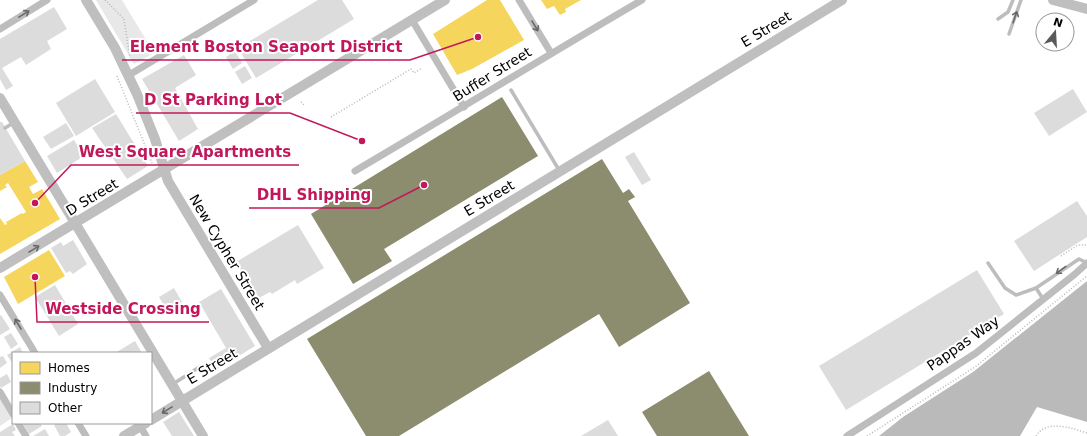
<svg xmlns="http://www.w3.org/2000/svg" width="1087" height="436" font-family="'DejaVu Sans',sans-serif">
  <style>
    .green { fill: #e8e8e8 }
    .water { fill: #bababa }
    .homes { fill: #f6d55c }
    .industry { fill: #8c8c6e }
    .building { fill: #dcdcdc }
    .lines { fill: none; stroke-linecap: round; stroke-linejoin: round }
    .path { stroke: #b8b8b8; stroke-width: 1.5; stroke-dasharray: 1 2; stroke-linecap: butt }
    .lane { stroke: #bdbdbd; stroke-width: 3.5 }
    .street { stroke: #bdbdbd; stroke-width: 7 }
    .secondary { stroke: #bfbfbf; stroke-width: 10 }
    .oneway { stroke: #686868 }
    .oneway2 { stroke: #696969 }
    .labels { text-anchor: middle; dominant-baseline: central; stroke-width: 4; stroke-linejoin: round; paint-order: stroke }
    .street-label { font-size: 14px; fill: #000; stroke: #fff }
    .leader { fill: none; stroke: #c2185b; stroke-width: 1.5 }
    .callout-dot { fill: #c2185b; stroke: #fff; stroke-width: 1.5 }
    .callout-label { font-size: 15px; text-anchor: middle; font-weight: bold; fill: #c2185b; stroke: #fff; stroke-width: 4; stroke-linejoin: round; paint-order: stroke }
  </style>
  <rect width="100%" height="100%" fill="#fff"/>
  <g class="green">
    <path d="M96,0H122L154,53L134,64Z"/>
    <path d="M0,398L12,418L0,426Z"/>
  </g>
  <path class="water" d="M1087,281V422L1037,407L1020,436H879L903,417L973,372Z"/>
  <g class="homes">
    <path d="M487,0H500L524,40L472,69L457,75L433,34Z"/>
    <path d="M541,0H581L565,9L566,12L560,15L554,6L547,9Z"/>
    <path d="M25,161L38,182L29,187L33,194L42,189L60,219L0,254V218L5,225L7,224L6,222L22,213L23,214L26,212L8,183L5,185L7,187L0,191V175Z"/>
    <path d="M49,250L65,276L18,304L4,277Z"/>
  </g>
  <g class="industry">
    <path d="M502,97L538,156L384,249L392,261L353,284L311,214Z"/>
    <path d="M602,159L623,193L629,189L635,197L628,201L690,303L619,347L599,314L399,436H366L307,339Z"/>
    <path d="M709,371L749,436H657L642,412Z"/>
  </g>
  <g class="building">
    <path d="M318,0H342L354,19L256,78L238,48Z"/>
    <path d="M54,7L67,29L47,41L51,49L26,65L21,57L2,68L13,86L6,90L0,79V39Z"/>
    <path d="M235,51L242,63L233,69L226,57Z"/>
    <path d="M184,55L196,75L175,88L198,129L179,141L142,79Z"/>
    <path d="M245,66L252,78L242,84L235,72Z"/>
    <path d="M95,79L115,112L76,136L56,103Z"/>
    <path d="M1073,89L1087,112L1049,136L1034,113Z"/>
    <path d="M116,114L148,166L127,179L92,128Z"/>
    <path d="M0,122H2L25,161L0,175Z"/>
    <path d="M66,123L74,136L51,149L43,137Z"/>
    <path d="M74,140L84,156L57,173L47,156Z"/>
    <path d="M634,152L651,180L642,185L625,157Z"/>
    <path d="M1077,201L1087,216V237L1034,271L1014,241Z"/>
    <path d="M298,225L324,268L297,284L295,280L272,294L270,292L259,298L236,262Z"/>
    <path d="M73,240L87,264L73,274L70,271L66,273L51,248L61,242L63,246Z"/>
    <path d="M977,270L1004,314L846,410L819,366Z"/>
    <path d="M55,285L78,324L59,336L35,297Z"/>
    <path d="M174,288L182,302L167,311L159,297Z"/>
    <path d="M221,289L255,346L216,370L209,358L226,348L199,302Z"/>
    <path d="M1,315L10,329L0,335V316Z"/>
    <path d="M11,333L18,344L11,349L4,337Z"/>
    <path d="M135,341L142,353H115Z"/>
    <path d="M20,347L23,353H13V364L7,355Z"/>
    <path d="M3,356L7,363L0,368V357Z"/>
    <path d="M7,374L11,382L1,388L0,386V378Z"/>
    <path d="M179,412L194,436H172L163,422Z"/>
    <path d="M608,420L618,436H581Z"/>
    <path d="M25,423H40L42,426L29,434L23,424Z"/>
    <path d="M58,423H66L71,432L65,436H60L54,425Z"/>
    <path d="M13,424L16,430L12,432L15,436H0V432Z"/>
    <path d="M45,429L49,436H33Z"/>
  </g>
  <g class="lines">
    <g class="path">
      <path d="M105,0L124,19L130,58"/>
      <path d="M117,76L152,163"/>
      <path d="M301,102L305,106"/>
      <path d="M331,117L411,69L414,73L422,68"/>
      <path d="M1061,256L1078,245H1087"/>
      <path d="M867,436L975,367L1087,276"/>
      <path d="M1036,436C1046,419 1072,428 1087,433"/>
    </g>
    <g class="lane">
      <path d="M998,19L1008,12L1013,0"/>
      <path d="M1009,34L1021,0"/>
      <path d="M511,90L559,170"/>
      <path d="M5,128L13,123"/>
      <path d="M988,263L1005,288L1016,295L1036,288L1043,299"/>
      <path d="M1036,288L1079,259L1087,263"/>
      <path d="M173,384L201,366"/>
    </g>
    <g class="street">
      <path d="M519,0L551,53"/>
      <path d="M412,20L464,107"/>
      <path d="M0,29L47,0"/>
      <path d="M129,75L254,0"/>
      <path d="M355,171C452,114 546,56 642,0"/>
      <path d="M0,295L35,353"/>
      <path d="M0,392L13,414"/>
      <path d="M18,423L26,436"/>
      <path d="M78,423L86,436"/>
      <path d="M140,426L146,436"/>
      <path d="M847,436L976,353L1075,274L1087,263"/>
    </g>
    <g class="secondary">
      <path d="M86,0L115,48L137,94L155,139L168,181L268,348"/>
      <path d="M1053,0L1087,9"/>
      <path d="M0,98L203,436"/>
      <path d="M0,268L445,0"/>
      <path d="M151,420L842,0"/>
      <path d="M124,436L146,423"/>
    </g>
  </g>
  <defs><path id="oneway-shaft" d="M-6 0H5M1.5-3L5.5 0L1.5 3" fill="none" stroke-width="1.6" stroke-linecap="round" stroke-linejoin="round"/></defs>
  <g class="oneway">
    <use href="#oneway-shaft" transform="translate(24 14) rotate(-31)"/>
    <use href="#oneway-shaft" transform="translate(1015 17) rotate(-71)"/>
    <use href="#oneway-shaft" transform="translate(535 26) rotate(59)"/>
    <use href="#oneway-shaft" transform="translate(1061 270) rotate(144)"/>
    <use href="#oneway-shaft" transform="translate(18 324) rotate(-121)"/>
  </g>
  <g class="oneway2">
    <use href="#oneway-shaft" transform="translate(34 249) rotate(-31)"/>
    <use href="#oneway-shaft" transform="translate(167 410) rotate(148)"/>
  </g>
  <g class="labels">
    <g class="street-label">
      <text transform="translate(766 29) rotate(-31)">E Street</text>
      <text transform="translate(492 74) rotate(-32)">Buffer Street</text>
      <text transform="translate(92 197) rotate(-31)">D Street</text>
      <text transform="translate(489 198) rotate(-31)">E Street</text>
      <text transform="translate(227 252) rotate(59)">New Cypher Street</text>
      <text transform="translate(963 343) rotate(-35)">Pappas Way</text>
      <text transform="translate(212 366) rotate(-31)">E Street</text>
    </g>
  </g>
  <path class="leader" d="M478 37L410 60H122M362 141L290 113H136M35 203L71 165H299M424 185L379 208H249M35 277L37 322H209"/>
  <g class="callout-dot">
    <circle cx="478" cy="37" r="4"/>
    <circle cx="362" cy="141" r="4"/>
    <circle cx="35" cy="203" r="4"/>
    <circle cx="424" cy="185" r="4"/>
    <circle cx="35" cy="277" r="4"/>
  </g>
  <g class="callout-label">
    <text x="266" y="52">Element Boston Seaport District</text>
    <text x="213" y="105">D St Parking Lot</text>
    <text x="185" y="157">West Square Apartments</text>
    <text x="314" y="200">DHL Shipping</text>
    <text x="123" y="314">Westside Crossing</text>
  </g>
  <rect x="12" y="352" width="140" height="72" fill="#ffffff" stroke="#999999"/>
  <rect x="20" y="362" width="20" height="12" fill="#f6d55c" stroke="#999999"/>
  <text x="48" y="372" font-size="12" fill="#000000">Homes</text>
  <rect x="20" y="382" width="20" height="12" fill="#8c8c6e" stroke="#999999"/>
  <text x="48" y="392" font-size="12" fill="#000000">Industry</text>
  <rect x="20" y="402" width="20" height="12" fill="#dcdcdc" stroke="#999999"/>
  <text x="48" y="412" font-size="12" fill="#000000">Other</text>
  <g transform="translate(1055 32) rotate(18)"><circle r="19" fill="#ffffff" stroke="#999999"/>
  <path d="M0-3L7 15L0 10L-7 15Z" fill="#595959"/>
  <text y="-6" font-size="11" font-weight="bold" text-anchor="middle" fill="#000000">N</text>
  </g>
</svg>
